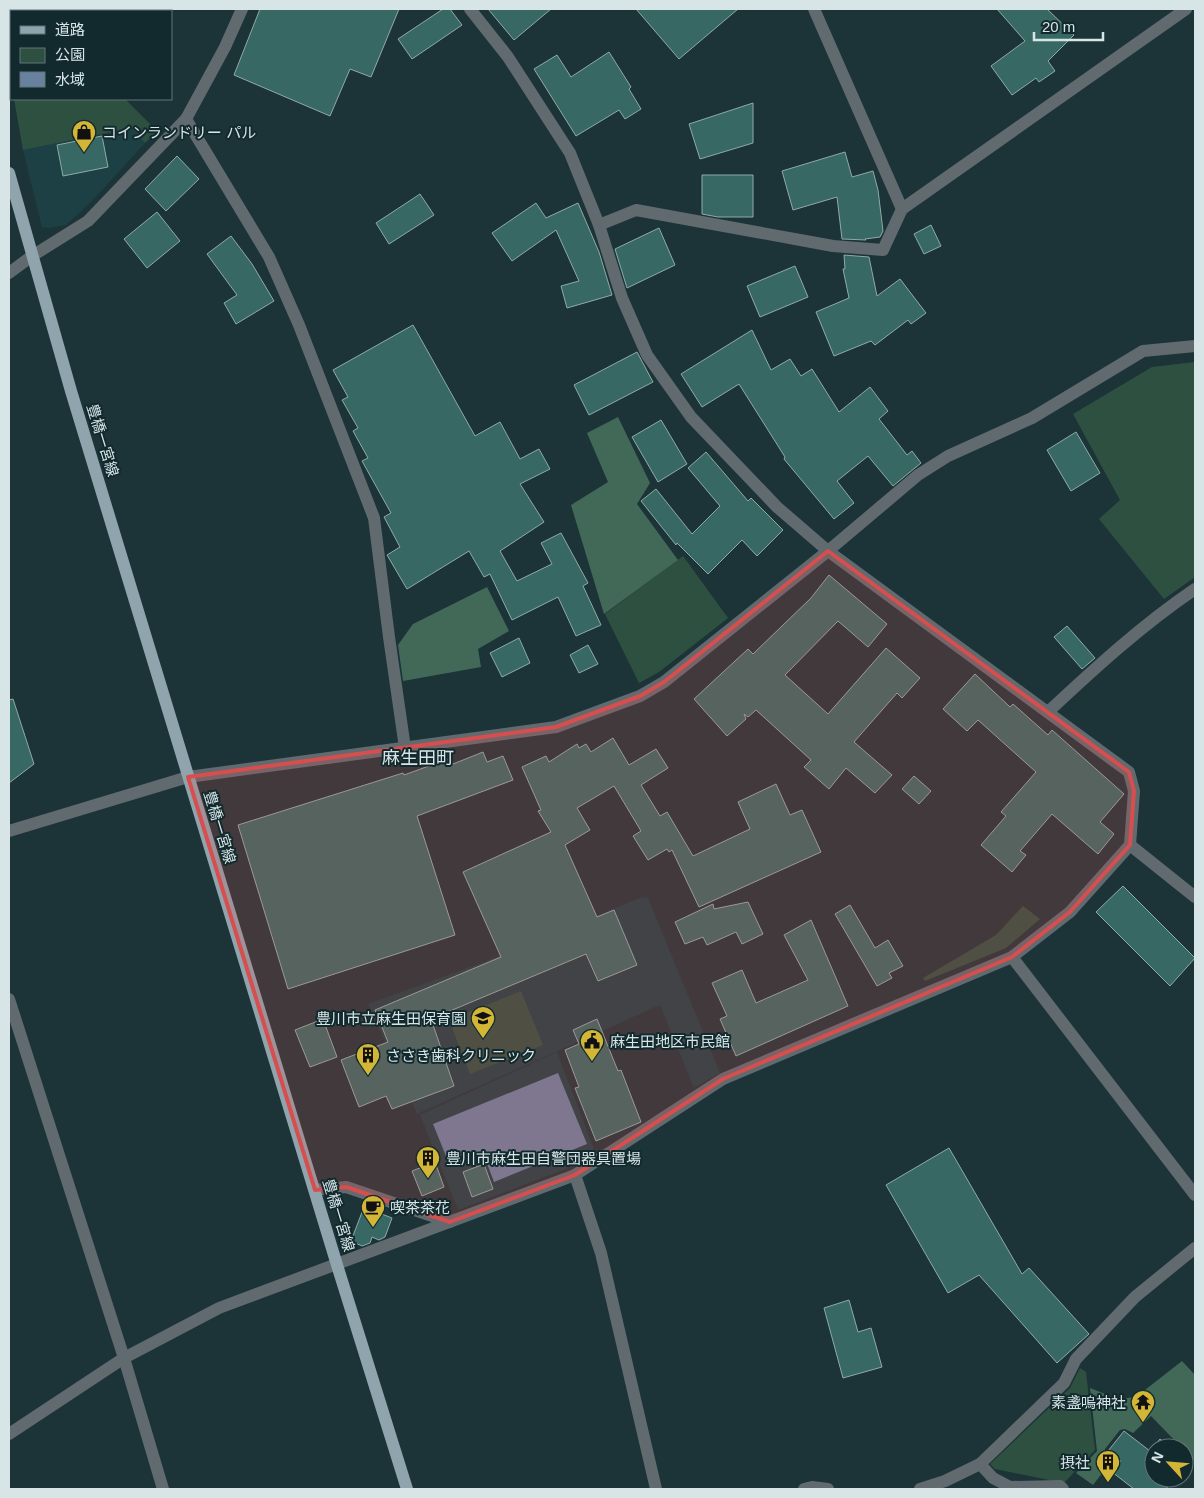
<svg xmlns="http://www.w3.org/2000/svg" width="1204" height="1498" font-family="Helvetica,'Noto Sans JP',sans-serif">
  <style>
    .built { fill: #1d4045 }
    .green { fill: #2e5040 }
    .forest { fill: #426957 }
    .water { fill: #68819f }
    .building { fill: #386863; stroke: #8faba7 }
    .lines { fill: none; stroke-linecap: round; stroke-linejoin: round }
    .minor { stroke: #616a6f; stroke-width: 12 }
    .major { stroke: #90a4ae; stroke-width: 12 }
    .marked { fill: #d64e4e; fill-opacity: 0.2; stroke: #d64e4e; stroke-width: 4; stroke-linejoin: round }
    .labels { text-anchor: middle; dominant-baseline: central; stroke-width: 4; stroke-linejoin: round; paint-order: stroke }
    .poi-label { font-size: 15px; fill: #d7e5e7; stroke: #122a2e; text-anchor: start }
    .street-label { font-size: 15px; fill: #d7e5e7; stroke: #122a2e }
    .quarter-label { font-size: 18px; fill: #d7e5e7; stroke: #122a2e }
  </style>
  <rect width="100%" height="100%" fill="#1c3438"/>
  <g class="built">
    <path d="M132,128L145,143L91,202L66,225L49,228L42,227L23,150Z"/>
    <path d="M642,897L648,898L720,1073L694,1088L660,1005L417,1114L368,1004L481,963Z"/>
    <path d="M557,1052L594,1149L566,1169L458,1210L420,1115Z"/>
  </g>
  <g class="green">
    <path d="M9,9H52L53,11H11V83L9,65Z"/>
    <path d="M14,99H125L157,131L145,143L132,128L23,150Z"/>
    <path d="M1195,362V577L1164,599L1099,519L1120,500L1073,414L1152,367Z"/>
    <path d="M683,556L728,618L659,672L639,683L605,614Z"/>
    <path d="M1023,906L1040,919L1006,948L925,981L923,978L996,935Z"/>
    <path d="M521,991L543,1045L470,1074L449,1020Z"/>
    <path d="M1080,1368L1086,1372L1095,1450L1064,1483L995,1469L990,1464L1070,1388Z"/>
  </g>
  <g class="forest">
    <path d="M618,417L650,483L637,504L678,560L604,614L571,505L608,482L587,433Z"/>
    <path d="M487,587L509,631L478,649L481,667L403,681L398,645L413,624Z"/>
    <path d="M1182,1361L1195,1375V1462L1184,1450V1448H1182L1151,1416L1133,1433L1125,1429L1120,1430L1105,1449L1104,1456L1110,1463L1093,1485L1076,1473L1097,1451L1090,1388L1118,1399L1136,1397Z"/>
  </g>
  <path class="water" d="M558,1073L587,1144L494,1182L483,1153L450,1166L433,1124Z"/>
  <g class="building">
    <path d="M260,9H399L371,77L350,69L330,116L234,75Z"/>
    <path d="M443,9H450L462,25L412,59L398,39Z"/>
    <path d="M488,9H551L514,40Z"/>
    <path d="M636,9H738L679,59Z"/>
    <path d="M997,9H1047L1074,35L1048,61L1055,71L1039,82L1036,78L1012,95L991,66L1025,41Z"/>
    <path d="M609,52L631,87L629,89L641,109L625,119L619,110L576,136L534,69L557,55L571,77Z"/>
    <path d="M753,103V143L700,159L689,124Z"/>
    <path d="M102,136L108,167L63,176L57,145Z"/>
    <path d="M845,152L852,177L873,171L878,190L883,231L880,237L865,239L866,240L842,239L837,197L793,210L782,171Z"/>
    <path d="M177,156L199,179L166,211L145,189Z"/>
    <path d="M702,175H753V217H718L702,214Z"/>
    <path d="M420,194L434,215L389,244L376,223Z"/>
    <path d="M536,203L546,218L578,203L599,252L612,295L567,308L561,286L579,281L556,230L512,261L492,233Z"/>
    <path d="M157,212L180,241L147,268L124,239Z"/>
    <path d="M931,225L941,246L924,254L914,234Z"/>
    <path d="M659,228L675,265L627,288L615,249Z"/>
    <path d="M231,236L252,264L274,301L236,324L224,303L237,295L207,254Z"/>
    <path d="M844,255L869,257L877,296L900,279L926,313L911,324L908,320L875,345L871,341L834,356L816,312L849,298L843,269H845Z"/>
    <path d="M795,266L808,297L760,317L747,286Z"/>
    <path d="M413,325L475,436L500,422L520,459L539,449L550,469L520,484L544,522L500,551L517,581L552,564L541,543L561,533L588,583L583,586L601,625L576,636L558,597L512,620L490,574L484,577L469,551L407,589L387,555L400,547L384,517L391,513L362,461L368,458L353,431L358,428L342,400L348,397L333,370Z"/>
    <path d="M752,330L771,370L790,359L801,376L812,369L839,412L870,387L888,411L879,419L907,455L912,451L921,463L893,486L868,456L837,481L854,503L834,519L784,459L785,457L739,384L702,407L681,374Z"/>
    <path d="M637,352L653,382L589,415L574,385Z"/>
    <path d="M661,420L687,464L658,482L632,437Z"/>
    <path d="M1076,432L1100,473L1071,491L1047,450Z"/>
    <path d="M706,452L748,501L751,498L783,530L757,556L742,540L708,574L677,543L676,545L641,501L656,489L692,534L720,506L688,468Z"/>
    <path d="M829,575L887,624L868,647L838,621L785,675L828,714L886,648L920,678L902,698L897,693L854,742L892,775L875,793L846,768L829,789L804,767L811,760L756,710L748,717L744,714L746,719L727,736L694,699L748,649L753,654L811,598Z"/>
    <path d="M1067,626L1095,658L1082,669L1054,637Z"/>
    <path d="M519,638L530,663L502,677L490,653Z"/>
    <path d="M588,645L598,664L579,673L570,655Z"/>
    <path d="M975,674L1010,707L1013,704L1048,735L1052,730L1124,794L1100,822L1114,834L1098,854L1052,814L1020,851L1026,855L1012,872L981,845L1006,816L1001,812L1036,772L978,720L967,731L943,709Z"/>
    <path d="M13,699L34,764L9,783V700Z"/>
    <path d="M613,738L629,765L656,749L668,768L641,785L660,816L667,812L693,856L750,829L738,802L776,784L790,815L802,810L821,852L699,907L672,850L669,852L667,849L648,860L633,836L641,831L614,786L577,808L590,830L565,845L597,917L614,910L637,965L598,981L586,954L431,1019L454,1086L392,1109L386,1096L359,1107L341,1060L388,1042L375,1010L501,957L463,872L551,832L538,811L541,810L522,767L546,756L549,762L577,744L579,748L586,744L591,752Z"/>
    <path d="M483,752L487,762L503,756L513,780L417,816L455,935L288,989L238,825L403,773L404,775L451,758L453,764Z"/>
    <path d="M914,776L931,791L919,804L902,789Z"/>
    <path d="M1123,886L1195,958L1170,986L1096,912Z"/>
    <path d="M748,902L763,934L742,944L736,932L707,945L703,937L685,944L675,922L713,904L714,909Z"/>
    <path d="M850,905L875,948L888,940L903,966L889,973L892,978L877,986L835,914Z"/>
    <path d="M811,920L848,1006L736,1056L720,1019L727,1016L712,983L742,970L756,1003L808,980L784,935Z"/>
    <path d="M323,1019L337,1057L310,1067L295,1030Z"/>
    <path d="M597,1019L618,1071L621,1070L641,1122L596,1141L575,1088L579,1087L565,1050L579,1044L573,1030Z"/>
    <path d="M949,1148L1022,1274L1029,1268L1089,1334L1057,1363L979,1275L948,1293L886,1185Z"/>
    <path d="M435,1162L444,1187L422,1196L412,1171Z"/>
    <path d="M484,1164L493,1189L472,1197L463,1172Z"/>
    <path d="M364,1207L392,1218L385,1237L379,1240L372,1237L370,1243L362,1246L351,1241Z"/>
    <path d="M849,1300L858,1332L871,1328L882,1367L843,1378L824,1308Z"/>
    <path d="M1124,1431L1150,1451L1160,1439L1171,1448H1154V1478H1174L1166,1489H1134L1112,1472L1121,1461L1108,1451Z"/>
  </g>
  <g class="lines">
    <g class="minor">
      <path d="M814,9L902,209"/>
      <path d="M186,119L269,257L299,325L374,518L389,637L405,748"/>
      <path d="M599,225L636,210L833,246L883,250L902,209L1186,9"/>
      <path d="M9,273L32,256L88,221L186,119L225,47L242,9"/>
      <path d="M1048,712C1095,668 1142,625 1195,589"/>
      <path d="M9,831L188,777L556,727L640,696L664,682L828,551L918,475L948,456L1032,418L1143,351L1195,346"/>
      <path d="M1130,845L1195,897"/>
      <path d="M1012,957L1195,1195"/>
      <path d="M9,999L124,1358L163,1489"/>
      <path d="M575,1175L601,1253L656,1489"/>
      <path d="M315,1190L346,1187L450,1222"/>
      <path d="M9,1434L124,1358L219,1308L575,1175L723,1079L1012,957L1070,912L1130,845L1134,791L1129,772L828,551L777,507L691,417L647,355L622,298L599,225L570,153L508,57L470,9"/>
      <path d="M980,1464L993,1478L1010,1487L1060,1486L1063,1489"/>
      <path d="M804,1489L812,1487L828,1489"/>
      <path d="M920,1489L945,1481L980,1464L1064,1383L1076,1359L1135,1297L1195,1248"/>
    </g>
    <path class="major" d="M9,173L71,391L337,1265L407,1489"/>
  </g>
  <path class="marked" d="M828,551L1129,772L1134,791L1130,845L1070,912L1012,957L723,1079L575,1175L450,1222L346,1187L315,1190L188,777L556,727L640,696L664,682Z"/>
  <defs>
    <g id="shop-pin" transform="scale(1.25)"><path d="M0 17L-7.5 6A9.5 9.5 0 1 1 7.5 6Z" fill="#d3b635" stroke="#122a2e"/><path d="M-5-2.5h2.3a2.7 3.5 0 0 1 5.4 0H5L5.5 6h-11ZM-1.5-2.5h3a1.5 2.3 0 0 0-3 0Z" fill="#111"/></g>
    <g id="school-pin" transform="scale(1.25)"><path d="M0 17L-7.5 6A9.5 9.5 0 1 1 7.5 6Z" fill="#d3b635" stroke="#122a2e"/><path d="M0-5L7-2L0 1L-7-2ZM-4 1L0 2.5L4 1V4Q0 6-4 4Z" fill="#111"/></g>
    <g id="civic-pin" transform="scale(1.25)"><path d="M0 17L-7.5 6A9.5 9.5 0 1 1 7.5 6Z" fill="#d3b635" stroke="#122a2e"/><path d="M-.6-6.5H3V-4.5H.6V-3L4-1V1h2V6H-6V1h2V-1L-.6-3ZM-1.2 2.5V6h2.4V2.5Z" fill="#111"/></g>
    <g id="building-pin" transform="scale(1.25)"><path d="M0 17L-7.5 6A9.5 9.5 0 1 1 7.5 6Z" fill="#d3b635" stroke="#122a2e"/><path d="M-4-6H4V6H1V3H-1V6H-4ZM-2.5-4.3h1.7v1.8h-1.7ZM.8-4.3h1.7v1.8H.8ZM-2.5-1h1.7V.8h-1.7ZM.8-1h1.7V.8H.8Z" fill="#111"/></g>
    <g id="cafe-pin" transform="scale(1.25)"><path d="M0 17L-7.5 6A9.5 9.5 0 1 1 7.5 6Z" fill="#d3b635" stroke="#122a2e"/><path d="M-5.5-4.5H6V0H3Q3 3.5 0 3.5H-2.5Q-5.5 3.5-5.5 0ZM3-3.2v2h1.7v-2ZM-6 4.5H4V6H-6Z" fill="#111"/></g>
    <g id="temple-pin" transform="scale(1.25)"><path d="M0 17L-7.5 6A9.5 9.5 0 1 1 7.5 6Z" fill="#d3b635" stroke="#122a2e"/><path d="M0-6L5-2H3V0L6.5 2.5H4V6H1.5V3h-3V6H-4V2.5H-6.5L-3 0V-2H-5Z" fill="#111"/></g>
  </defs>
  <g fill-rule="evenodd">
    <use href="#shop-pin" x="84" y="132"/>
    <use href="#school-pin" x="483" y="1018"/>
    <use href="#civic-pin" x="592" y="1041"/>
    <use href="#building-pin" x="368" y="1055"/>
    <use href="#building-pin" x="428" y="1158"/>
    <use href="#cafe-pin" x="373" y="1207"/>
    <use href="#temple-pin" x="1143" y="1402"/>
    <use href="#building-pin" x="1108" y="1462"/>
  </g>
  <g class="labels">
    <g class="poi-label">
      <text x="102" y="132">コインランドリー パル</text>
      <text x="466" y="1018" text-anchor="end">豊川市立麻生田保育園</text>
      <text x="610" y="1041">麻生田地区市民館</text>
      <text x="386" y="1055">ささき歯科クリニック</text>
      <text x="446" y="1158">豊川市麻生田自警団器具置場</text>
      <text x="390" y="1207">喫茶茶花</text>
      <text x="1126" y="1402" text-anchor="end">素盞嗚神社</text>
      <text x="1090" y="1462" text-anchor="end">摂社</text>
    </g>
    <g class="street-label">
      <text transform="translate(103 440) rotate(73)">豊橋一宮線</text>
      <text transform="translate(220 827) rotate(73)">豊橋一宮線</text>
      <text transform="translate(339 1215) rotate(73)">豊橋一宮線</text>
    </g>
    <g class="quarter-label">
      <text x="418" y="758">麻生田町</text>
    </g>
  </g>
  <rect width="1204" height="1498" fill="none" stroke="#d7e5e7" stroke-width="20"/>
  <rect x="10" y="10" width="162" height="90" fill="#122a2e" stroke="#617578"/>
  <rect x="20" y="26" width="25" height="8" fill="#90a4ae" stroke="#617578"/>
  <text x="55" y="35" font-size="15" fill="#d7e5e7">道路</text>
  <rect x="20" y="48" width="25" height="15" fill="#2e5040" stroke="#617578"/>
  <text x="55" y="60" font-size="15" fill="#d7e5e7">公園</text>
  <rect x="20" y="72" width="25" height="15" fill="#68819f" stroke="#617578"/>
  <text x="55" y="85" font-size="15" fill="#d7e5e7">水域</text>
  <g transform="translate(1169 1463) rotate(296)"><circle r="24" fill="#122a2e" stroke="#617578"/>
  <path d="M0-4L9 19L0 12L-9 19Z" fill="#d3b635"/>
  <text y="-8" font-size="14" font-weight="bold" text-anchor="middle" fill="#d7e5e7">N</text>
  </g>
  <path d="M1034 32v8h69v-8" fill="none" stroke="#d7e5e7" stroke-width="2.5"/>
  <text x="1042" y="32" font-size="15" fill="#d7e5e7" stroke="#122a2e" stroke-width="4" paint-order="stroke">20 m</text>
</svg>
